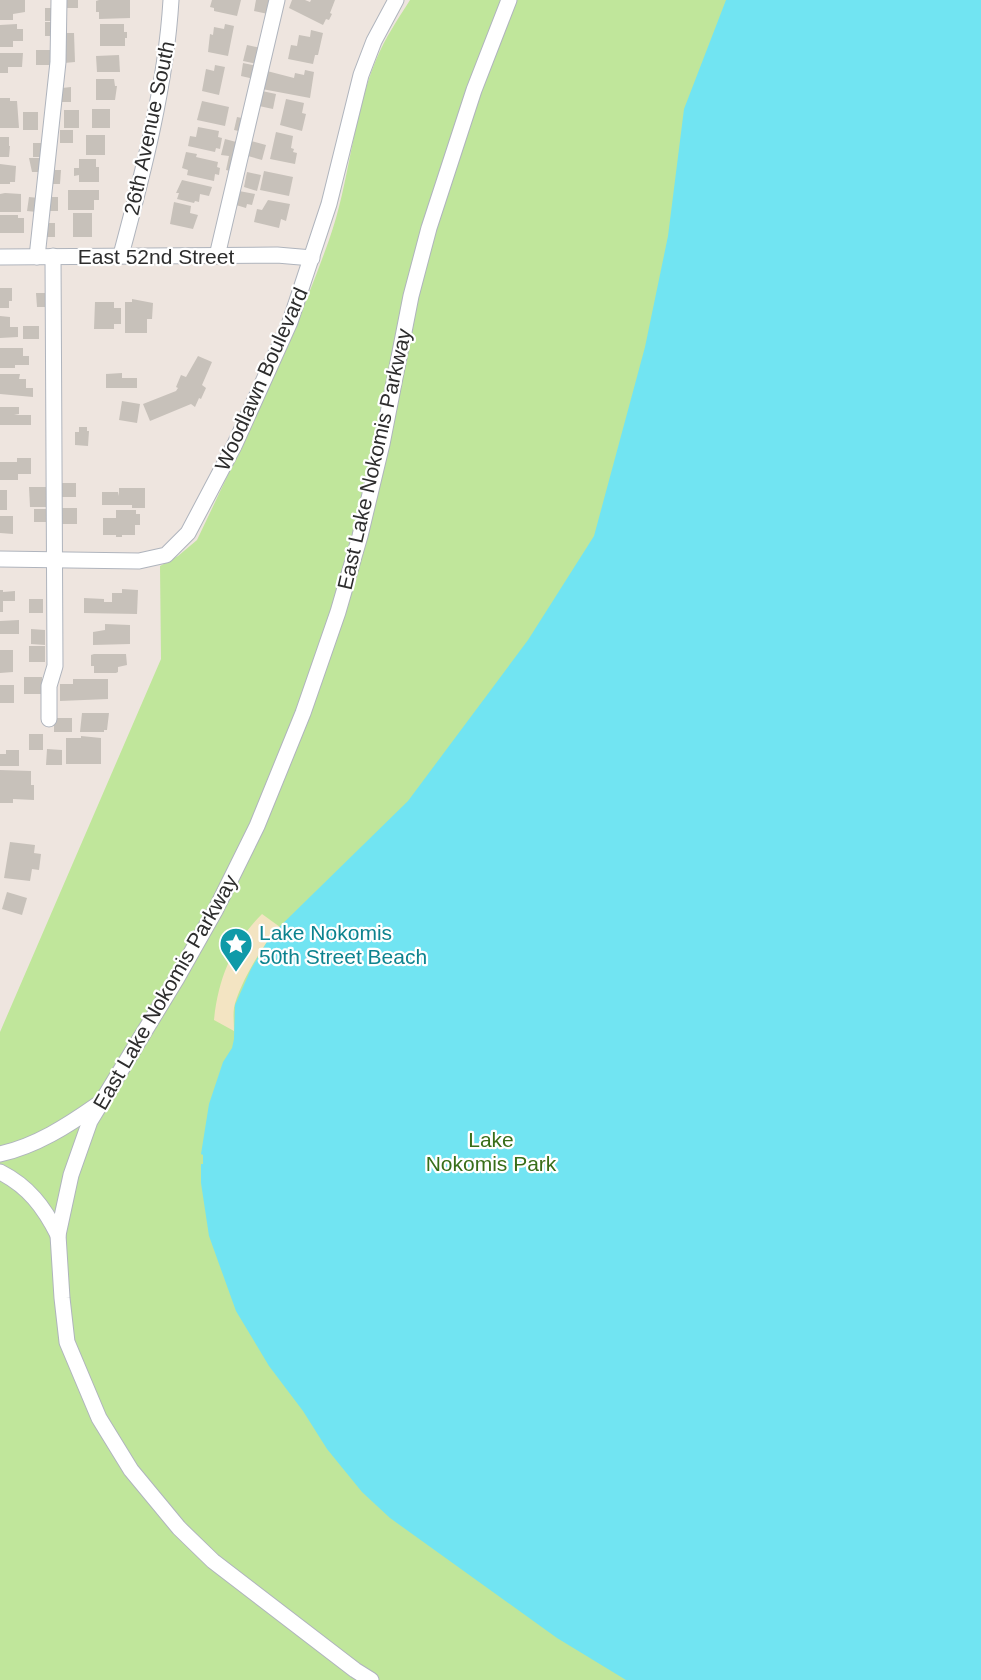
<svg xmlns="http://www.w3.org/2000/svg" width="981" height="1680" font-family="Helvetica,sans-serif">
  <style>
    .green { fill: #c0e69b }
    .sand { fill: #f3e4c2 }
    .water { fill: #71e4f2 }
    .building { fill: #c7c1ba }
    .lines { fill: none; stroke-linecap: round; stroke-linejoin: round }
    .minor-casing { stroke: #afb4bd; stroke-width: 17 }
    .minor { stroke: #fff; stroke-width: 15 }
    .labels { text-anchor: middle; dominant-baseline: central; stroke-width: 4.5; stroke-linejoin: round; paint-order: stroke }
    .street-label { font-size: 21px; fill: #2d2d2d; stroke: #fff }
    .culture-label { font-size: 21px; fill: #0d838f; stroke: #fff; text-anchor: start }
    .park-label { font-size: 21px; fill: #386e19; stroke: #fff }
  </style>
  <rect width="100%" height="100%" fill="#eee5df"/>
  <path class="green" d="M410,0H981V1680H0V1032L161,659L160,566L178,556L197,540C244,441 292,344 329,240C350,182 352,117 376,60C385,38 398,19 410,0Z"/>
  <path class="sand" d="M262,914L280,927C264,941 238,987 234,1008C233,1015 234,1023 234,1031L214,1020C218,979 233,943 262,914Z"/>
  <path class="water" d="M726,0H981V1680H626L557,1638L390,1518L362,1492L327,1449L303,1411L269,1366L236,1311L209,1236L201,1183V1164H203V1155L201,1154L209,1104L223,1062L232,1048L234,1039L235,1005L251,969L271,935L408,801L528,640L594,536L645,347L668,236L684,109Z"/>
  <g class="building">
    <path d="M0,0H25V12L13,14V20H0Z"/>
    <rect x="64" y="0" width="14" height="8"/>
    <path d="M99,0H130V18L99,19V12H96V1Z"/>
    <path d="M212,0H241L237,16L214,11V8L210,7Z"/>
    <path d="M256,0H271L268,14L254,11Z"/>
    <path d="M292,0H305L310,2L311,0H335L330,13L332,14L329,20L326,19L323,25L289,8Z"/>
    <rect x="45" y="8" width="9" height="13"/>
    <rect x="45" y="22" width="9" height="14"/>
    <path d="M17,24V29H23V41H13V47H0V25Z"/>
    <path d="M100,24H124V32H127V38H125V46H100Z"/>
    <path d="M225,24L234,26L228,56L208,52L210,34L213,35L214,27L224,29Z"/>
    <path d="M311,30L323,33L318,55H315L313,64L288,59L291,45L297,46L299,35L310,37Z"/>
    <path d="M63,33H74L75,62L64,63Z"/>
    <path d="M247,45L261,48L257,64L243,61Z"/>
    <rect x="36" y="50" width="18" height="15"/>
    <path d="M0,53H23L22,67H8V73H0Z"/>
    <path d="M119,55L120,72H97L96,56Z"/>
    <path d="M243,63L257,66L254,79L241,76Z"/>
    <path d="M215,65L225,67L219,95L202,91L206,69L214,71Z"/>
    <path d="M305,70L314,72L310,98L262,89L267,71L294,78L295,73L304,75Z"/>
    <path d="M96,79H114L115,86H117L115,100H96Z"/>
    <path d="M71,87V102H62V88Z"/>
    <path d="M262,91L276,94L273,109L259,106Z"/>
    <path d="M0,98H10V101H17L19,128H0Z"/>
    <path d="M286,99L304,103L302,113L306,114L302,131L280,125Z"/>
    <path d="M202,101L229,107L225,126L197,120Z"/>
    <rect x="92" y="109" width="18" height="19"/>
    <rect x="64" y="110" width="15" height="18"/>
    <rect x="23" y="112" width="15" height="18"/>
    <path d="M237,117L246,119L243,132L234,130Z"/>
    <path d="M198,127L219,131L218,137L222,138L220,149L216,148L215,152L188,146L190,136L196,137Z"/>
    <rect x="60" y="130" width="13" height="13"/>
    <path d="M276,132L293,136L291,148L294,149L293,152L297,153L295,164L270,159Z"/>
    <rect x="86" y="135" width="19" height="20"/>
    <path d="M0,137H9V146H10L9,157H0Z"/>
    <path d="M225,139L240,143L235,172L226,170L229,156L221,155Z"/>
    <path d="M251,141L266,145L262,160L248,156Z"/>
    <rect x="33" y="143" width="10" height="14"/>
    <path d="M186,152L197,154L196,157L218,162L217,167L220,168L219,175L215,174L214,181L187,175L188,170L182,168Z"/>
    <path d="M29,158H42V172H32Z"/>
    <path d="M79,159H96V167H99V182H79V175L74,176V168H79Z"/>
    <path d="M0,164L16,166L15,182H10V184H0Z"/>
    <path d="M52,170H61L60,184H52Z"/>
    <path d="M264,171L293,177L289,196L260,190Z"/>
    <path d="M247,172L261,175L257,191L244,187Z"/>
    <path d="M182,180L212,187L209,196L200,194L199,202L195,201L194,203L177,199L179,193H176Z"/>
    <path d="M68,190H99V200H94V210H68Z"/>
    <path d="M239,191L255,194L252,205L247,204L246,208L236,205Z"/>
    <path d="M5,193L21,194V212H0V194Z"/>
    <path d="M29,197L39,198L37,212L27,211Z"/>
    <rect x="49" y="197" width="9" height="14"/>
    <path d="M268,200L290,204L286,221L281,219L279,228L254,222L257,209L262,210Z"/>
    <path d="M174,202L191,206L190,213L198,215L193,229L170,224Z"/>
    <rect x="73" y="213" width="19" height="24"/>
    <path d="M0,215H18V218H24V233H0Z"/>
    <path d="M46,223H55V237H45Z"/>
    <path d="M0,288H12V301H9V308H0Z"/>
    <path d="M36,293H50V307H37Z"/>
    <path d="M132,299L153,303L152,319H147V333H125V302H132Z"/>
    <path d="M95,302H114V308H121V324H114V329H94Z"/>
    <path d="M0,316L10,317V327H18V337L0,338Z"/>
    <rect x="23" y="326" width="16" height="13"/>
    <path d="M0,348H23V356H29V365H15V368H0Z"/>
    <path d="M198,356L212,362L202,385L206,388L201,399L199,398L195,407L191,404L150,421L143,404L176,391L178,388L176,387L181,375L186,377Z"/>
    <path d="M122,373V378H137V388H106V374Z"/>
    <path d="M0,374H20L19,379H26V388H33V397L0,394Z"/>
    <path d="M122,401L140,404L137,423L119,420Z"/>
    <path d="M0,407H19V414L14,415H31V425H0Z"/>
    <path d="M79,427H87V431H89L88,446L75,445V432H79Z"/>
    <path d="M17,458H31V474H18V480H0V462H17Z"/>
    <rect x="61" y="483" width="15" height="14"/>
    <path d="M29,487H48V507H30Z"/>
    <path d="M119,488H145V508H132V505H102V492H118L119,496Z"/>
    <rect x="0" y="490" width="7" height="20"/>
    <rect x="61" y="508" width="16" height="16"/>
    <path d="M34,509H46L47,522H34Z"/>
    <path d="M116,510H136V514H140V525H135V535H122V537H116V535H103V518H116Z"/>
    <path d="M0,516H13V534L0,533Z"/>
    <path d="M122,589L138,590L137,614L84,613V598L104,599V602H112V593H122Z"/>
    <path d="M0,590H3V592L15,591V601H3V612H0Z"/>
    <rect x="29" y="599" width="14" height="14"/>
    <path d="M19,620V634H0V621Z"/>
    <path d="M105,624L130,625V644L93,645V632L105,630Z"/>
    <path d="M31,629L45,630V645L31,644Z"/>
    <rect x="29" y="646" width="16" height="16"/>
    <path d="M0,650H13V672L0,673Z"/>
    <path d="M94,654H126L127,665L118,667V672L116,673H94V666H91V655Z"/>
    <rect x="24" y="677" width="18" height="17"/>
    <path d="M73,679H108V699L60,701V684H73Z"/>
    <rect x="0" y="685" width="14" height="18"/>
    <path d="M82,713H109L107,730H104V732H80Z"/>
    <rect x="54" y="718" width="18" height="14"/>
    <rect x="29" y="734" width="14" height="16"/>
    <path d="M81,736L101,738V764H66V738H81Z"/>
    <path d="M47,749L62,750V765H46Z"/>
    <path d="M6,750H19V766H0V754H6Z"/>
    <path d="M0,770L31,771V785H34V800L13,799V803H0Z"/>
    <path d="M10,842L35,845L34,853L41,854L39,870L32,869L30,881L4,878Z"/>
    <path d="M7,892L27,898L22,915L2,909Z"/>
  </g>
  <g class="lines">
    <g class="minor-casing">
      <g id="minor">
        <path d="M121,255C143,173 166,85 171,0"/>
        <path d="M217,256L277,0"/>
        <path d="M0,257L277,255L312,258"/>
        <path d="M37,257L58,62L59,0"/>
        <path d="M0,559L139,561L166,555L188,533L235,444L290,322L329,204L361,75L374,41L396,0"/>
        <path d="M49,719V686L55,666L53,256"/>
        <path d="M0,1154C36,1146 67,1126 97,1105"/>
        <path d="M0,1172C28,1186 44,1207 58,1235"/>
        <path d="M371,1680L355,1670L213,1561L179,1528L131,1470L99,1418L67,1342L62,1298L58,1235L71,1175L90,1121L177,978L216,909L257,826L303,713L338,612L360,536L382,444L411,296L429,228L474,90L509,0"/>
      </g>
    </g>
    <use href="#minor" class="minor"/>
  </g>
  <defs>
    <g id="sight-pin" transform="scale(1.725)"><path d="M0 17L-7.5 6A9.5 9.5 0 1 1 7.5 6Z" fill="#0f9aa8" stroke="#fff"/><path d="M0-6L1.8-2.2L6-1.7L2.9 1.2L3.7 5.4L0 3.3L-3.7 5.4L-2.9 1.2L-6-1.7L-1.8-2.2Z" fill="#fff"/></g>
  </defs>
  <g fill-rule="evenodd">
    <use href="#sight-pin" x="236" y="944"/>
  </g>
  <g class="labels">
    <g class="street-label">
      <text transform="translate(149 128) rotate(-78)">26th Avenue South</text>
      <text x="156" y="256">East 52nd Street</text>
      <text transform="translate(261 379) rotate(-66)">Woodlawn Boulevard</text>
      <text transform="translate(374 459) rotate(-77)">East Lake Nokomis Parkway</text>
      <text transform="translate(165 992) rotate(-60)">East Lake Nokomis Parkway</text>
    </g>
    <g class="culture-label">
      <text x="259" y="932">Lake Nokomis<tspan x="259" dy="24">50th Street Beach</tspan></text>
    </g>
    <g class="park-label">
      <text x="491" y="1139">Lake<tspan x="491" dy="24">Nokomis Park</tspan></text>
    </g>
  </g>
</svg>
